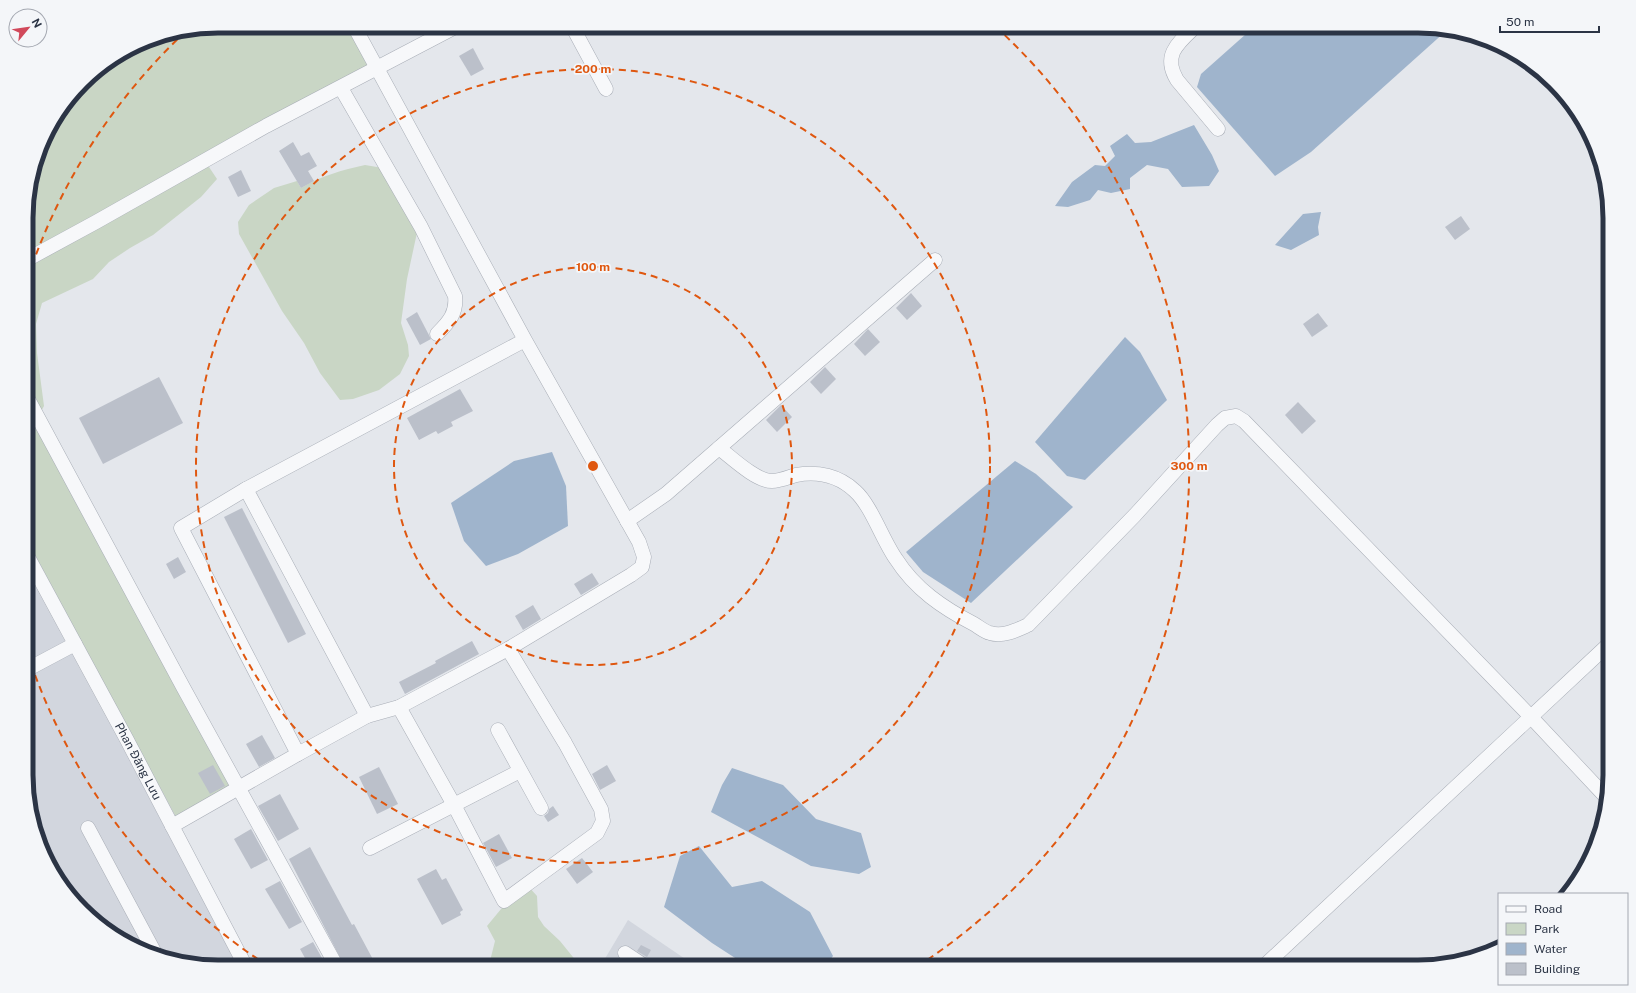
<svg xmlns="http://www.w3.org/2000/svg" width="1636" height="993" font-family="'Public Sans',sans-serif">
  <style>
    .built { fill: #d2d6de }
    .green { fill: #c9d6c5 }
    .water { fill: #9fb4cc }
    .building { fill: #bbc0ca }
    .lines { fill: none; stroke-linecap: round; stroke-linejoin: round }
    .minor-casing { stroke: #a9aeb7; stroke-width: 15 }
    .minor { stroke: #f7f8fa; stroke-width: 14 }
    .ring { fill: none; stroke: #df570f; stroke-width: 2; stroke-dasharray: 7 5 }
    .labels { text-anchor: middle; dominant-baseline: central; stroke-width: 3.5; stroke-linejoin: round; paint-order: stroke }
    .street-label { font-size: 12px; fill: #2b3445; stroke: #f4f6f9 }
    .rim { fill: none; stroke: #2b3445; stroke-width: 5 }
    .centre { fill: #df570f; stroke: #f4f6f9; stroke-width: 2 }
    .ring-label { font-size: 12px; text-anchor: middle; font-weight: bold; fill: #df570f; stroke: #f4f6f9; stroke-width: 3.5; stroke-linejoin: round; paint-order: stroke }
  </style>
  <rect width="100%" height="100%" fill="#e4e7ec"/>
  <g class="built">
    <path d="M28,573L120,743L238,967H218L168,960L112,935L58,881L28,799Z"/>
    <path d="M628,920L697,967H600Z"/>
  </g>
  <g class="green">
    <path d="M218,26H351L373,67L28,256V194L46,133L91,74L145,41Z"/>
    <path d="M204,165L209,167L217,179L201,197L153,235L130,248L109,262L93,279L42,303L36,324L37,353L44,406L39,415L28,393V262Z"/>
    <path d="M365,165L383,168L418,228L407,279L401,323L408,345L409,356L400,374L379,390L353,399L340,400L320,373L304,343L282,311L239,234L238,222L249,205L274,188L297,181L301,188C321,176 342,170 365,165Z"/>
    <path d="M28,405L235,787L177,819L28,542Z"/>
    <path d="M528,886L537,896L538,917L544,926L560,941L581,967H476L490,961L495,941L487,926L506,903Z"/>
  </g>
  <g class="water">
    <path d="M1255,26H1418L1446,31L1311,152L1275,176L1197,87L1201,74Z"/>
    <path d="M1194,125L1212,155L1219,171L1209,186L1182,187L1168,169L1147,165L1130,178V189L1111,193L1098,190L1090,200L1068,207L1055,206L1072,182L1095,165L1105,166L1115,156L1110,146L1127,134L1135,143L1151,142Z"/>
    <path d="M1321,212L1318,227L1319,235L1291,250L1275,245L1303,214Z"/>
    <path d="M1125,337L1140,352L1167,400L1085,480L1067,476L1035,442Z"/>
    <path d="M552,452L566,486L568,526L518,554L486,566L464,541L451,503L514,461Z"/>
    <path d="M1015,461L1036,474L1073,507L971,603L923,572L906,552Z"/>
    <path d="M732,768L783,785L816,819L861,833L871,867L859,874L811,866L711,812L722,785Z"/>
    <path d="M699,846L732,887L762,881L810,912L833,956L825,967H749L712,943L664,907L680,856Z"/>
  </g>
  <g class="building">
    <path d="M473,48L484,69L471,76L459,56Z"/>
    <path d="M293,142L301,156L309,152L317,166L308,171L314,181L301,188L279,151Z"/>
    <path d="M241,170L251,191L238,197L228,177Z"/>
    <path d="M1461,216L1470,229L1455,240L1445,227Z"/>
    <path d="M911,293L922,306L907,320L896,308Z"/>
    <path d="M417,312L431,339L420,345L406,319Z"/>
    <path d="M1318,313L1328,326L1312,337L1303,324Z"/>
    <path d="M868,329L880,342L865,356L854,344Z"/>
    <path d="M825,367L836,379L821,394L810,382Z"/>
    <path d="M159,377L183,423L103,464L79,418Z"/>
    <path d="M460,389L473,411L451,422L453,426L438,434L436,431L419,440L407,418Z"/>
    <path d="M1298,402L1316,421L1302,434L1285,415Z"/>
    <path d="M781,405L792,417L777,432L766,420Z"/>
    <path d="M242,508L306,634L288,643L224,517Z"/>
    <path d="M178,557L186,572L174,579L166,564Z"/>
    <path d="M592,573L599,584L581,595L574,584Z"/>
    <path d="M533,605L541,619L523,630L515,616Z"/>
    <path d="M472,641L479,654L405,694L399,682L436,663L435,661Z"/>
    <path d="M262,735L275,758L259,767L246,744Z"/>
    <path d="M213,765L225,786L210,794L198,773Z"/>
    <path d="M607,765L616,781L600,790L592,774Z"/>
    <path d="M379,767L398,804L377,814L359,777Z"/>
    <path d="M280,794L299,829L278,841L258,806Z"/>
    <path d="M553,806L559,815L548,822L544,816L548,813L549,809Z"/>
    <path d="M251,829L268,860L251,869L234,839Z"/>
    <path d="M499,834L512,858L496,867L483,843Z"/>
    <path d="M310,847L352,925L354,924L377,967H345L289,859Z"/>
    <path d="M582,858L593,872L577,884L566,869Z"/>
    <path d="M436,869L442,880L446,878L463,910L460,912L461,915L442,925L417,879Z"/>
    <path d="M280,881L302,922L289,929L265,889Z"/>
    <path d="M313,942L327,967H310L300,949Z"/>
    <path d="M641,945L651,950L647,957L637,951Z"/>
  </g>
  <g class="lines">
    <g class="minor-casing">
      <g id="minor">
        <path d="M354,26L525,340L639,542L644,557L642,567L631,575L508,649L399,707L367,716L246,489L525,340"/>
        <path d="M572,26L606,89"/>
        <path d="M1196,26C1178,43 1162,55 1177,80L1218,129"/>
        <path d="M341,88L421,227L455,296C457,313 449,322 437,334"/>
        <path d="M28,259L96,222L266,126L457,26"/>
        <path d="M28,399L183,687L337,967"/>
        <path d="M719,448C732,458 756,481 772,481C780,481 789,477 796,475C818,471 839,476 855,491C871,505 883,541 896,559C915,589 943,608 974,624C979,627 985,632 990,633C1003,637 1017,630 1028,625L1135,515L1217,425L1225,418L1236,416L1244,421L1531,717L1607,798"/>
        <path d="M246,489L181,528L298,754L367,716"/>
        <path d="M627,521L666,494L935,260"/>
        <path id="s1" d="M28,557L127,740L246,967"/>
        <path d="M28,669L75,644"/>
        <path d="M399,707L454,805L504,901L597,833L603,821L601,809L565,743L508,649"/>
        <path d="M498,730L541,808"/>
        <path d="M172,826L298,754"/>
        <path d="M88,828L156,955"/>
        <path d="M370,848L520,771"/>
        <path d="M625,953L646,967"/>
        <path d="M1263,967L1610,643"/>
      </g>
    </g>
    <use href="#minor" class="minor"/>
  </g>
  <g class="ring">
    <circle cx="593" cy="466" r="199"/>
    <circle cx="593" cy="466" r="397"/>
    <path d="M268 966A596 596 0 0 1 28 655M28 277A596 596 0 0 1 183 34M996 27A596 596 0 0 1 918 966"/>
  </g>
  <g class="labels">
    <g class="street-label">
      <text stroke="none"><textPath href="#s1" startOffset="232">Phan Đăng Lưu</textPath></text>
    </g>
  </g>
  <path d="M0 0H1636V993H0ZM218 33H1418A185 185 0 0 1 1603 218V775A185 185 0 0 1 1418 960H218A185 185 0 0 1 33 775V218A185 185 0 0 1 218 33Z" fill="#f4f6f9" fill-rule="evenodd"/>
  <path class="rim" d="M218 33H1418A185 185 0 0 1 1603 218V775A185 185 0 0 1 1418 960H218A185 185 0 0 1 33 775V218A185 185 0 0 1 218 33Z"/>
  <circle cx="593" cy="466" r="6" class="centre"/>
  <g class="ring-label">
    <text x="593" y="73">200 m</text>
    <text x="593" y="271">100 m</text>
    <text x="1189" y="470">300 m</text>
  </g>
  <rect x="1498" y="893" width="130" height="92" fill="#f4f6f9" stroke="#a4a8b1"/>
  <rect x="1506" y="906" width="20" height="6" fill="#f7f8fa" stroke="#a4a8b1"/>
  <text x="1534" y="913" font-size="12" fill="#2b3445">Road</text>
  <rect x="1506" y="923" width="20" height="12" fill="#c9d6c5" stroke="#a4a8b1"/>
  <text x="1534" y="933" font-size="12" fill="#2b3445">Park</text>
  <rect x="1506" y="943" width="20" height="12" fill="#9fb4cc" stroke="#a4a8b1"/>
  <text x="1534" y="953" font-size="12" fill="#2b3445">Water</text>
  <rect x="1506" y="963" width="20" height="12" fill="#bbc0ca" stroke="#a4a8b1"/>
  <text x="1534" y="973" font-size="12" fill="#2b3445">Building</text>
  <g transform="translate(28 28) rotate(61)"><circle r="19" fill="#f4f6f9" stroke="#a4a8b1"/>
  <path d="M0-3L7 15L0 10L-7 15Z" fill="#d1495b"/>
  <text y="-6" font-size="11" font-weight="bold" text-anchor="middle" fill="#2b3445">N</text>
  </g>
  <path d="M1500 26v6h99v-6" fill="none" stroke="#2b3445" stroke-width="2"/>
  <text x="1506" y="26" font-size="12" fill="#2b3445" stroke="#f4f6f9" stroke-width="3" paint-order="stroke">50 m</text>
</svg>
